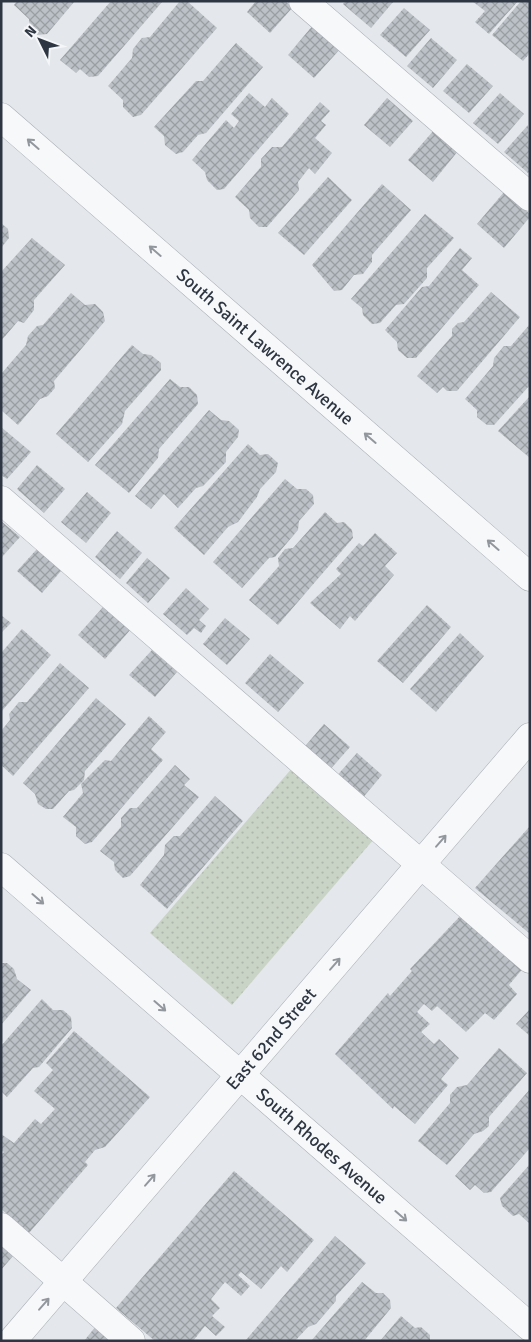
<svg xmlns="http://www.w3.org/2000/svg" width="531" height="1342" font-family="Signika,sans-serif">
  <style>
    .grass { fill: url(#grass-dots) }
    .building { fill: url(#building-cross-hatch) }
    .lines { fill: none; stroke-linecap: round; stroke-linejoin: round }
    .minor-casing { stroke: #a9aeb5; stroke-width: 29 }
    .minor { stroke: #f7f8f9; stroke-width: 28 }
    .oneway { stroke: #92979e }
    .labels { text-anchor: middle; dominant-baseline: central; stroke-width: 4.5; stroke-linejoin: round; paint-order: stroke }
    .street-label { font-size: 18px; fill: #2d3642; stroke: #f4f6f8 }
  </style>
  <defs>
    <pattern id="grass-dots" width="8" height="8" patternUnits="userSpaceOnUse" patternTransform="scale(1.25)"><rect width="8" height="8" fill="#cad4c6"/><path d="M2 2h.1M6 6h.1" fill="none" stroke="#aeb7ab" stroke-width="1.8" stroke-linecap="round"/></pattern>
    <pattern id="building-cross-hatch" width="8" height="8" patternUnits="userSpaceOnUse" patternTransform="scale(1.25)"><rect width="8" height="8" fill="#bcc1c7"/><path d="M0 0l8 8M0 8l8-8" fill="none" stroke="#999ea3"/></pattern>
  </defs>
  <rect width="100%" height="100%" fill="#e4e7eb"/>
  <path class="grass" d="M293,767L374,839L232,1005L150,933Z"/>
  <g class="building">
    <path d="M17,1H75L47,34L37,35L30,28L29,19L14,5Z"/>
    <path d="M111,1H163L98,76L89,77L80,69L76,73L60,60Z"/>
    <path d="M180,1H187L217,28L141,115L133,117L123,107V100L108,86L132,58L133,49L142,38L150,37Z"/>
    <path d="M256,1H285L293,7L270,33L247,12Z"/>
    <path d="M346,1H394L371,28L343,4Z"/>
    <path d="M472,1H518L489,34L475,22L485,11Z"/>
    <path d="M521,1H530V53L523,61L492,35Z"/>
    <path d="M404,8L430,30L406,57L380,35Z"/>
    <path d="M314,24L341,48L314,78L288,55Z"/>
    <path d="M431,38L457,60L433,88L407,66Z"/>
    <path d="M236,43L263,67L206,133L198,135L183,152L176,154L165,145L164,136L154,127L196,81H203Z"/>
    <path d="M467,64L493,86L469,113L443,91Z"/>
    <path d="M249,93L265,107L272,98L289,114L224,189L217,190L207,180L205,172L192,160L226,120L234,128L239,121L231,114Z"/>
    <path d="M500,93L524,114L498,144L473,123Z"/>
    <path d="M387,98L413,121L390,147L364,125Z"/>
    <path d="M320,102L330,111L321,121L326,125L315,138L332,153L315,174L309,168L298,182L299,190L267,227H259L250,218L249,210L235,197L261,167V159L272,147H282Z"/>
    <path d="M528,125L530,171L528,173L504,152Z"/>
    <path d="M434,130L458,151L433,182L408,160Z"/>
    <path d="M328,177L352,200L304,255L278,233Z"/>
    <path d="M382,184L411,210L372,255V262L363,274L354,275L342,290L334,291L312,265Z"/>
    <path d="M504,192L530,214V217L504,248L477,224Z"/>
    <path d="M425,214L454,238L427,268V278L404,304L396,305L380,323L372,324L363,315L362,308L351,299Z"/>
    <path d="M1,223L8,229L9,238L1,248Z"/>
    <path d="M32,238L65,265L34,300V310L24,323L18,321L1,341V272Z"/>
    <path d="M460,248L472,258L462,270L479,285L416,358H407L398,350L397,342L385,330L422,287L429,286Z"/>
    <path d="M491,292L520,317L457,391H447L443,387L437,393L417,376L452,336V329L458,323L464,322Z"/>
    <path d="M71,293L85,305L95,304L103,312L105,321L54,381L55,388L48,396L40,399L18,425L1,410V374L26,345L28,336L37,326L43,325Z"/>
    <path d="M530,324V385L494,425H487L477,417V410L465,399L493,366L494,358L504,346H511Z"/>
    <path d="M132,345L143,354L151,355L161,363V370L125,411L122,424L88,462L56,434Z"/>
    <path d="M170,379L180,387H189L197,395L198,404L159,449L158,458L129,493L95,465Z"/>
    <path d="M530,396V458L498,431Z"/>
    <path d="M209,410L221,420L229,421L239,430L238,437L226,452V462L203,486L196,488L178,508L164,494L151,509L135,496Z"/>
    <path d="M1,427L31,452L7,479L1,475Z"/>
    <path d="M248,444L260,455L268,454L278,463L276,472L260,489L257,497L238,522L228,527L204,555L174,528Z"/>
    <path d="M37,465L65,489L44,513L17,489Z"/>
    <path d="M285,479L297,489H306L313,495L314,504L299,521L298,530L275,557L269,558L242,588L213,562Z"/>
    <path d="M87,492L111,513L86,543L61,522Z"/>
    <path d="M325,512L337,523L344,522L352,530L353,538L278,625L249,600L279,566L278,558L285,549L293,548Z"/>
    <path d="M1,521L20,537L1,558Z"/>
    <path d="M117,531L142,553L120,579L95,557Z"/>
    <path d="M375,533L397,553L385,566L394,575L355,621L350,616L340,629L310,603L341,574L336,569L359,543L363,546Z"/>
    <path d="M37,549L61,571L42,593L17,571Z"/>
    <path d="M147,558L170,578L148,603L126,583Z"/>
    <path d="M186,588L209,609L199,620L206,626L201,633L194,628L187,635L163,614Z"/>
    <path d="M427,605L451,627L403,683L377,661Z"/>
    <path d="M104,606L131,629L105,659L78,635Z"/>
    <path d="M1,615L11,623L1,633Z"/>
    <path d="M225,618L250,639L227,665L203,644Z"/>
    <path d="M22,629L51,655L1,712V653Z"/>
    <path d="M460,633L484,656L436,712L410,689Z"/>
    <path d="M152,650L177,672L155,697L129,675Z"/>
    <path d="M270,654L304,683L278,712L245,683Z"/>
    <path d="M60,663L89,688L13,776L1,765V731L10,720L9,714L19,702H27Z"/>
    <path d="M96,698L126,724L85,771L84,780L74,790L69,791L53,809H46L38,804L35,794L23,783Z"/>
    <path d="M149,716L166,732L151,749L163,760L92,842L85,844L76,836V827L63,817L83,793L81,784L105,760L111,761Z"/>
    <path d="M324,724L350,747L327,773L301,751Z"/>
    <path d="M357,753L382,775L360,801L334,779Z"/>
    <path d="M175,765L190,779L184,785L199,797L130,876L123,878L115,870L114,862L100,851L121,827V818L130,808H137Z"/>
    <path d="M215,796L243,821L167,909L140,885L164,855L165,845L174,836H180Z"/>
    <path d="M530,826V934L475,888Z"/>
    <path d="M463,913L525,966L509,985L517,994L494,1020L485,1013L466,1032L437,1006L432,1011L424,1004L417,1012L430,1024L421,1032L434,1044L439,1039L459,1058L441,1079L448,1085L415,1124L394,1106L393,1109L335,1054L388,993L390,996L412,971L410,969Z"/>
    <path d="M1,963H7L14,969L17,979L31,990L1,1025Z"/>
    <path d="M42,999L53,1010H63L71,1017L72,1028L39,1067L33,1068L7,1097L1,1091V1046Z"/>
    <path d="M530,1009V1036L516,1024Z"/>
    <path d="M74,1031L150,1097L105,1147L95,1150L85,1162L88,1165L29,1233L1,1209V1155L4,1152L1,1150V1134L14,1143L35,1119L41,1124L55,1109L34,1091L53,1070L46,1063Z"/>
    <path d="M499,1048L527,1073L489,1117V1126L483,1131L474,1134L447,1165L418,1141L450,1103V1095L457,1087L467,1085Z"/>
    <path d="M530,1089V1148L491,1192L484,1193L475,1185L470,1190L455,1176Z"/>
    <path d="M530,1164V1224L519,1214L513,1216L502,1206L500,1198Z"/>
    <path d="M234,1171L314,1240L287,1272L281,1266L261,1289L241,1272L238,1275L250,1286L241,1296L225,1282L211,1299L220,1308L212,1316L225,1327L216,1336L205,1326L193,1341H155L116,1308Z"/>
    <path d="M335,1236L366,1263L336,1296V1301L316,1324L308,1327L295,1341H245Z"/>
    <path d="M1,1246L13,1256L1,1270Z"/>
    <path d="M362,1282L376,1293H383L390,1300L391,1308L364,1341H311Z"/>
    <path d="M401,1316L415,1328L421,1327L430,1335V1341H380Z"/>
    <path d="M96,1326L112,1341H84Z"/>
  </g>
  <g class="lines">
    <g class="minor-casing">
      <g id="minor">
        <path d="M303,1L530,197"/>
        <path id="s1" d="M1,117L530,577"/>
        <path d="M1,500L530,959"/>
        <path id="s2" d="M1,867L530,1327"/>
        <path d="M1,1227L131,1341"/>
        <path id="s3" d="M12,1341L530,737"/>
      </g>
    </g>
    <use href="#minor" class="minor"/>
  </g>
  <defs><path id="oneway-shaft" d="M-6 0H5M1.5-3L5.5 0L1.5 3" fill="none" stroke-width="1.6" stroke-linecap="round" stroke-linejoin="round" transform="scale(1.25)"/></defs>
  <g class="oneway">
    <use href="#oneway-shaft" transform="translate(33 144) rotate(-139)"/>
    <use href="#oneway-shaft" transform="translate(155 251) rotate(-139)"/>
    <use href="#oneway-shaft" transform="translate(370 438) rotate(-139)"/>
    <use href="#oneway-shaft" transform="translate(493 545) rotate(-139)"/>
    <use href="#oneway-shaft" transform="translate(441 841) rotate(-49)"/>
    <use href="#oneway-shaft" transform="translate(38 899) rotate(41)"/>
    <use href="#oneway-shaft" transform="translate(335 964) rotate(-49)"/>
    <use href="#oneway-shaft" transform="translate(160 1006) rotate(41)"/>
    <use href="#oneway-shaft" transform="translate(150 1180) rotate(-49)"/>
    <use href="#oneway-shaft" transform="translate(401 1216) rotate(41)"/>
    <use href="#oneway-shaft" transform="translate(44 1304) rotate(-49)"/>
  </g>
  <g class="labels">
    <g class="street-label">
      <text stroke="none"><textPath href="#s1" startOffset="350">South Saint Lawrence Avenue</textPath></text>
      <text stroke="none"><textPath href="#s3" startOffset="398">East 62nd Street</textPath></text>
      <text stroke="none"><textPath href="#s2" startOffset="425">South Rhodes Avenue</textPath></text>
    </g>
  </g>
  <rect width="531" height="1342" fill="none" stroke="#2d3642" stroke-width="5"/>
  <g transform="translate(40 40) rotate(312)" stroke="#f4f6f8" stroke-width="4" paint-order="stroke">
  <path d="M0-4L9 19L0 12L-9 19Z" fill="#2d3642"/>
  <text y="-8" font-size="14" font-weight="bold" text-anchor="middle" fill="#2d3642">N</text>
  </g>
</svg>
